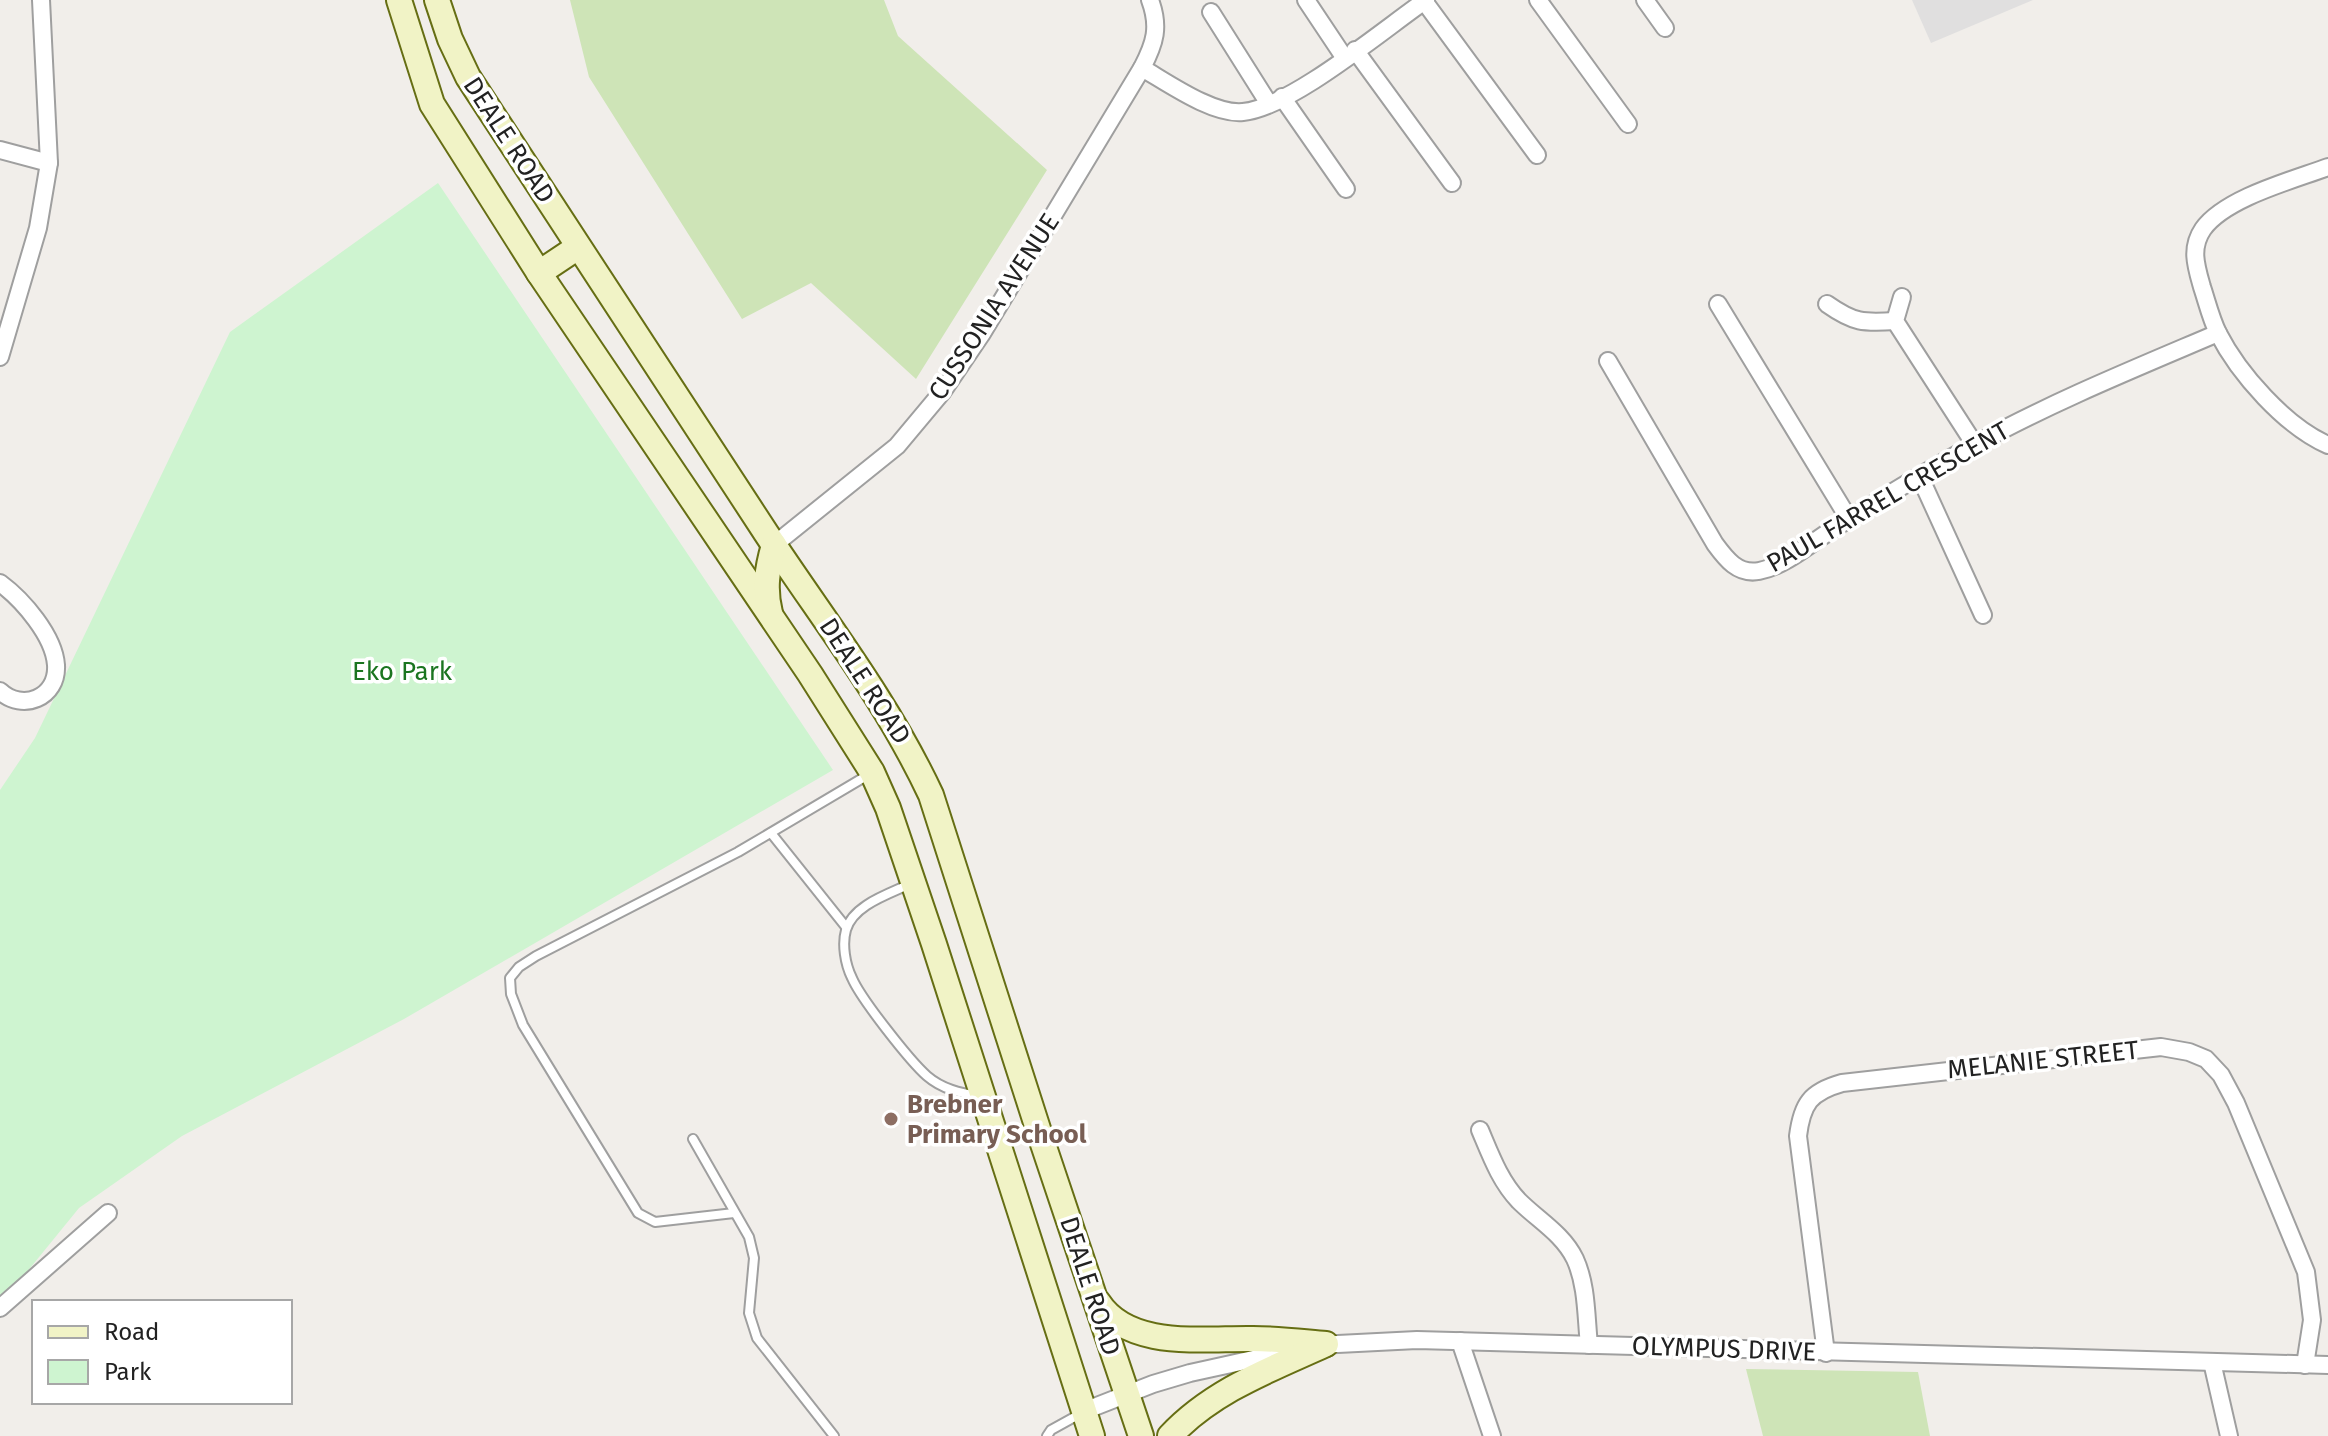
<svg xmlns="http://www.w3.org/2000/svg" width="2328" height="1436" font-family="'Fira Sans',sans-serif">
  <style>
    .residential { fill: #e0dfdf }
    .grass { fill: #cee4b7 }
    .park { fill: #cef4d0 }
    .lines { fill: none; stroke-linecap: round; stroke-linejoin: round }
    .lane-casing { stroke: #9f9f9f; stroke-width: 12 }
    .street-casing { stroke: #9f9f9f; stroke-width: 20 }
    .secondary-casing { stroke: #666e14; stroke-width: 28 }
    .lane { stroke: #fff; stroke-width: 8 }
    .street { stroke: #fff; stroke-width: 16 }
    .secondary { stroke: #f1f3c6; stroke-width: 24 }
    .education-dot { fill: #8d6e63; stroke: #fff; stroke-width: 3 }
    .labels { text-anchor: middle; dominant-baseline: central; stroke-width: 7; stroke-linejoin: round; paint-order: stroke }
    .street-label { font-size: 26px; fill: #222; stroke: #fff }
    .park-label { font-size: 26px; fill: #1b7520; stroke: #fff }
    .education-label { font-size: 26px; font-weight: bold; fill: #785e54; stroke: #fff; text-anchor: start }
  </style>
  <rect width="100%" height="100%" fill="#f1eeea"/>
  <path class="residential" d="M1912,0H2033L1931,43Z"/>
  <g class="grass">
    <path d="M570,0H884L898,36L1047,170L916,379L811,283L742,319L589,77Z"/>
    <path d="M1746,1369L1918,1372L1930,1436H1763Z"/>
  </g>
  <path class="park" d="M438,183L833,770L404,1019L182,1136L79,1208L0,1305V790L35,738L230,332Z"/>
  <g class="lines">
    <g class="lane-casing">
      <g id="lane">
        <path d="M771,833L846,927"/>
        <path d="M910,884C889,894 853,905 846,930C842,944 845,964 852,978C861,999 910,1061 927,1076C942,1089 960,1093 979,1096"/>
        <path d="M693,1139L749,1237L754,1258L749,1313L757,1338L834,1436"/>
        <path d="M734,1213L655,1222L638,1213L523,1025L511,994L510,978L519,967L536,956L738,852L868,775"/>
        <path d="M1047,1436L1051,1430L1080,1414"/>
      </g>
    </g>
    <g class="street-casing">
      <g id="street">
        <path d="M1306,0L1344,57"/>
        <path d="M1538,0L1628,124"/>
        <path d="M1645,0L1665,28"/>
        <path d="M1424,1L1537,155"/>
        <path d="M1211,12L1269,104"/>
        <path d="M1355,50L1452,183"/>
        <path d="M1142,68C1168,83 1213,115 1243,112C1290,108 1384,29 1426,0"/>
        <path d="M1282,97L1346,189"/>
        <path d="M0,150L49,163"/>
        <path d="M2328,167C2293,180 2225,198 2203,229C2190,248 2196,266 2202,287C2207,302 2211,319 2218,333C2239,374 2285,426 2328,445"/>
        <path d="M1902,297L1895,321L1975,445"/>
        <path d="M1718,304L1849,519"/>
        <path d="M1827,304C1854,323 1863,323 1895,321"/>
        <path d="M0,357L38,228L49,163L41,0"/>
        <path d="M1608,361L1715,544C1726,559 1738,575 1759,571C1785,566 1811,543 1833,529C1879,500 1926,471 1974,445C2052,402 2136,368 2218,333"/>
        <path d="M1920,477L1983,615"/>
        <path d="M774,545L897,446L943,391L981,335L1142,68C1155,43 1160,27 1150,0"/>
        <path d="M0,583C23,600 54,636 56,665C58,698 22,712 0,691"/>
        <path d="M1480,1130C1491,1156 1500,1181 1519,1201C1538,1220 1563,1234 1575,1259C1587,1285 1586,1317 1589,1345"/>
        <path d="M0,1308L108,1213"/>
        <path d="M1460,1341L1492,1436"/>
        <path d="M1318,1345L1417,1340L2328,1365"/>
        <path d="M1826,1353L1798,1136C1802,1104 1810,1092 1842,1083L2161,1047L2189,1052L2206,1059L2221,1075L2236,1103L2306,1272L2312,1320L2305,1365"/>
        <path d="M2212,1362L2229,1436"/>
        <path d="M1084,1411L1153,1384L1190,1373L1295,1350"/>
      </g>
    </g>
    <g class="secondary-casing">
      <g id="secondary">
        <path d="M399,0L432,104L539,273L810,674L872,772L888,808L934,944L1092,1436"/>
        <path d="M437,0L450,39L468,77C567,229 666,381 766,533C824,621 886,699 931,795L1039,1132L1141,1436"/>
        <path d="M539,273L578,247"/>
        <path d="M770,613C764,589 767,569 774,545"/>
        <path d="M1098,1302C1129,1350 1204,1338 1253,1339C1277,1339 1302,1342 1326,1344"/>
        <path d="M1170,1436C1212,1391 1269,1370 1324,1345"/>
      </g>
    </g>
    <use href="#lane" class="lane"/>
    <use href="#street" class="street"/>
    <use href="#secondary" class="secondary"/>
  </g>
  <circle class="education-dot" cx="891" cy="1119" r="8"/>
  <g class="labels">
    <g class="street-label">
      <text transform="translate(509 140) rotate(57)">DEALE ROAD</text>
      <text transform="translate(994 307) rotate(-57)">CUSSONIA AVENUE</text>
      <text transform="translate(1888 497) rotate(-30)">PAUL FARREL CRESCENT</text>
      <text transform="translate(865 681) rotate(57)">DEALE ROAD</text>
      <text transform="translate(2043 1060) rotate(-6)">MELANIE STREET</text>
      <text transform="translate(1090 1286) rotate(72)">DEALE ROAD</text>
      <text transform="translate(1724 1349) rotate(2)">OLYMPUS DRIVE</text>
    </g>
    <g class="park-label">
      <text x="402" y="671">Eko Park</text>
    </g>
    <g class="education-label">
      <text x="907" y="1104">Brebner<tspan x="907" dy="30">Primary School</tspan></text>
    </g>
  </g>
  <rect x="32" y="1300" width="260" height="104" fill="#ffffff" stroke="#a7a7a7" stroke-width="2"/>
  <rect x="48" y="1326" width="40" height="12" fill="#f1f3c6" stroke="#a7a7a7" stroke-width="2"/>
  <text x="104" y="1340" font-size="24" fill="#222222">Road</text>
  <rect x="48" y="1360" width="40" height="24" fill="#cef4d0" stroke="#a7a7a7" stroke-width="2"/>
  <text x="104" y="1380" font-size="24" fill="#222222">Park</text>
</svg>
